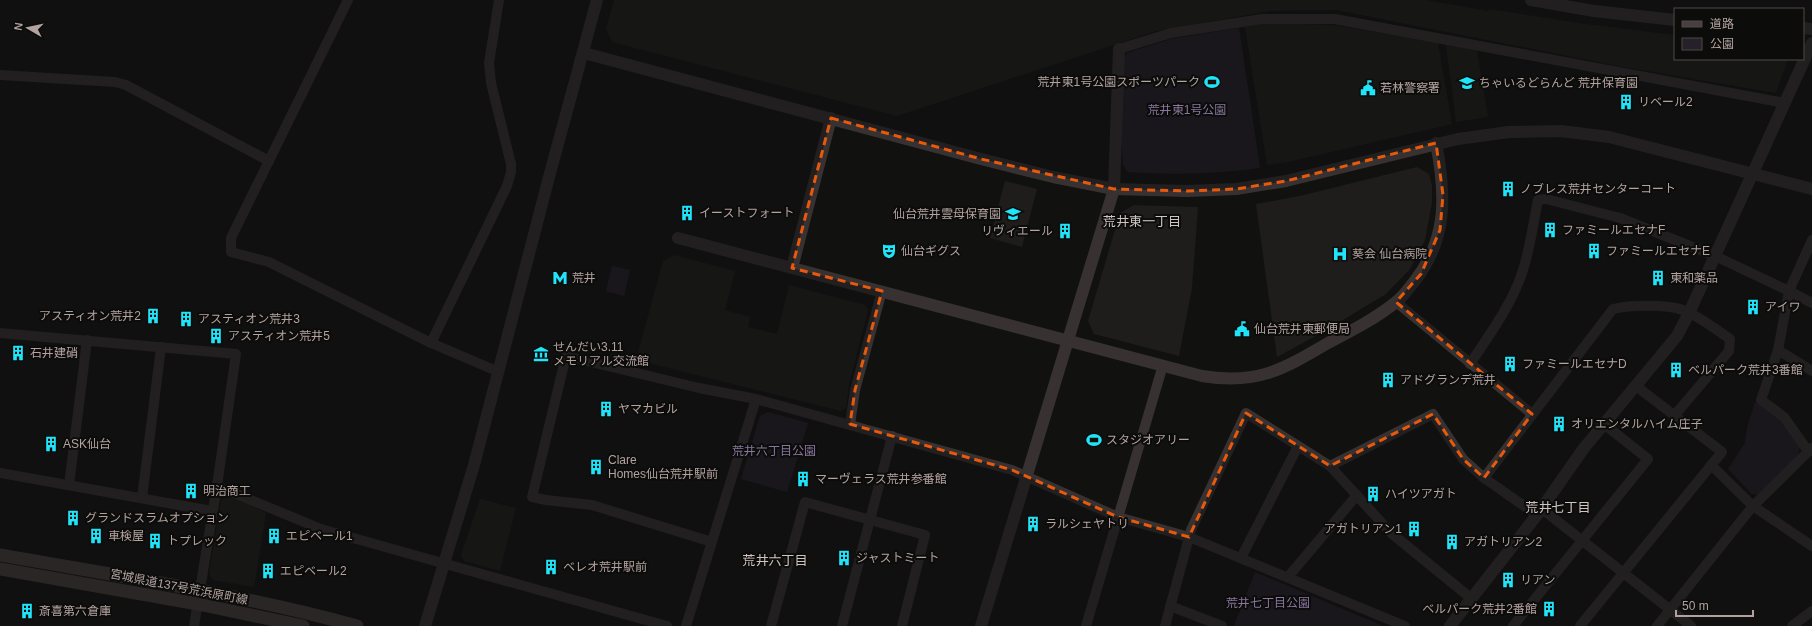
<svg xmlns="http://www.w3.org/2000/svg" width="1812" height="626" font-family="Arial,'Noto Sans JP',sans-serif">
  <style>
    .built { fill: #1e1d1c }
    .green { fill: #252029 }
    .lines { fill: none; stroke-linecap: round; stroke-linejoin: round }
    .minor { stroke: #373231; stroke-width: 10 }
    .tertiary { stroke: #373231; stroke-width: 12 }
    .secondary { stroke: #47403f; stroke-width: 13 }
    .marked { fill: none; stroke: #e8590c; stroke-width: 3; stroke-dasharray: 8 5; stroke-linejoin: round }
    .labels { text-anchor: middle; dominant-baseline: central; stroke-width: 4; stroke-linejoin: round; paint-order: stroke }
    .poi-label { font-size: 12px; fill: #b3a3a0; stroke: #0c0c0b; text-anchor: start }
    .park-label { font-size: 12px; fill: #8a769f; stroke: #0c0c0b }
    .street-label { font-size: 12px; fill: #b3a3a0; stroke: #0c0c0b }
    .neighbourhood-label { font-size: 13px; fill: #cfc4c1; stroke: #0c0c0b }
  </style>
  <rect width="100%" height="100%" fill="#111110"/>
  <g class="built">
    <path d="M614,0H1426L1488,11L1489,9L1585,24L1675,35V59H1788L1776,93L1623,67L1336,10L1270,11L1156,31L897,116L612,42L606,29Z"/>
    <path d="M1265,23L1336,25L1438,43L1452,124L1288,162L1267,165L1245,27Z"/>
    <path d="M1446,45L1477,50L1488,117L1456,122Z"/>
    <path d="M1417,167L1429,174L1432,185V203L1425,240L1410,269L1386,294L1323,332L1277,357L1256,204L1304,195Z"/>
    <path d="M1005,181L1037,189L1022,247L990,238Z"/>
    <path d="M1134,205L1198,207L1192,288L1179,356L1094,334L1088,321L1120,213Z"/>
    <path d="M674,255L735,271L725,310L750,317L748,327L777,334L789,285L865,305L868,310L849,385L846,408L841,411L636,360L663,261Z"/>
    <path d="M230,495L266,513L254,587L213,580L209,574L221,500Z"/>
    <path d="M480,499L516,508L500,571L464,561L461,555Z"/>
  </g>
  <g class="green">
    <path d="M1239,28L1260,168C1216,174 1173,175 1128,172L1123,165L1121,131L1124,59L1127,53L1171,39Z"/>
    <path d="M612,266L630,270L624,296L606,291Z"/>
    <path d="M1755,402L1779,418L1800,446L1798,456L1759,495L1752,494L1728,469L1745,443L1747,428Z"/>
    <path d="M768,412L808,423L787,492L741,479L760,416Z"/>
    <path d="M1255,572L1383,626H1234Z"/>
  </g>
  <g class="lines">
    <g class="minor">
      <path d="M348,0L231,238V252L269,262L431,343L499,372"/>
      <path d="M1119,49L1171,33L1262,19H1335L1785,103"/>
      <path d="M0,75L115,82L126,85L269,161"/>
      <path d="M1812,240L1789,291L1812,303"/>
      <path d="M1396,302L1532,414"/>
      <path d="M0,333L236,354L217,486L194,626"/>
      <path d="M431,343L507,186L511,172V164L491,83L489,63L499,0"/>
      <path d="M1778,350L1812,371"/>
      <path d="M1470,364C1489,335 1511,306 1522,273C1530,250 1533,224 1538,200L1546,199L1620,218L1715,256L1789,291L1778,350L1761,400L1784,417L1808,451"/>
      <path d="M850,424L855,390L882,291"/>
      <path d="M1711,465L1753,506L1812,546"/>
      <path d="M1330,466L1433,414L1463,459L1484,478L1537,515"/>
      <path d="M0,473L212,511"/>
      <path d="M1484,478L1613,309C1629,305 1667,304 1683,310C1699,316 1715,329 1730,339L1729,351L1674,416"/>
      <path d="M69,485L87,340"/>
      <path d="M217,486L321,529L667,626"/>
      <path d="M142,498L161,347"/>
      <path d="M1542,509L1691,626"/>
      <path d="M712,542L592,505L546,500L532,497L566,356L699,388L756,399L1012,470L1118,517L1189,537L1405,626"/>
      <path d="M1241,558L1298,446"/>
      <path d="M1288,577L1357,495"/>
      <path d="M1170,606L1222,626"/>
      <path d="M686,626L756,399"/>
      <path d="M771,626L805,502L925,535L902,626"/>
      <path d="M842,626L892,436"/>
      <path d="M1086,626L1163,365"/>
      <path d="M1165,626L1191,530L1246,413L1330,466L1391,533L1472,599"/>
      <path d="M1513,626L1648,459L1604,424"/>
      <path d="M1580,626L1722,452L1636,386"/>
      <path d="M1657,626L1753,506L1812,448"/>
      <path d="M1792,626L1812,611"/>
    </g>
    <g class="tertiary">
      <path d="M1531,0L1594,11L1675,20"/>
      <path d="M1803,28L1812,29"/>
      <path d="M584,53L981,159L1053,177L1114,189L1187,191L1236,189L1286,181L1458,139L1509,132L1561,131L1609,137L1812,189"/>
      <path d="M678,238L1202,376C1257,385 1282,370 1328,343C1351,331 1375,319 1396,302C1403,297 1408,289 1414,282C1448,239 1446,194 1436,143"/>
      <path d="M792,268L831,118"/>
      <path d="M425,626L474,465L549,177L597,0"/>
      <path d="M981,626L1114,189L1119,49"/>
      <path d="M1450,626L1537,515L1584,448L1677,336L1689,313L1812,43"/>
    </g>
    <g class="secondary">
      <path d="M0,555C119,576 240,594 357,626"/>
      <path d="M0,569L198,604L303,626"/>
    </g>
  </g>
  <path d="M0 0H1812V626H0ZM831,118L981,159L1114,189L1187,191L1236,189L1286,181L1436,143L1443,195L1440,230L1421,274L1396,302L1532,414L1484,478L1463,459L1433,414L1330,466L1246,413L1189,537L1118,517L1012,470L850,424L855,390L882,291L792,268Z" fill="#111110" fill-opacity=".55" fill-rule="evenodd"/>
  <path class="marked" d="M831,118L981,159L1114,189L1187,191L1236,189L1286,181L1436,143L1443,195L1440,230L1421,274L1396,302L1532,414L1484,478L1463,459L1433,414L1330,466L1246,413L1189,537L1118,517L1012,470L850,424L855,390L882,291L792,268Z"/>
  <defs>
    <g id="stadium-bare" transform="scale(1.2)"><path d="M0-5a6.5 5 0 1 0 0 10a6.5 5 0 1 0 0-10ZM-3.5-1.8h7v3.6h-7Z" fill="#20e4f9" stroke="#0c0c0b" stroke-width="2.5" paint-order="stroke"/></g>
    <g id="school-bare" transform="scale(1.2)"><path d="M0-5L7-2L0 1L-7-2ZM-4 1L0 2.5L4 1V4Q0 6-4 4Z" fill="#20e4f9" stroke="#0c0c0b" stroke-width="2.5" paint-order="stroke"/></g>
    <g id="civic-bare" transform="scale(1.2)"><path d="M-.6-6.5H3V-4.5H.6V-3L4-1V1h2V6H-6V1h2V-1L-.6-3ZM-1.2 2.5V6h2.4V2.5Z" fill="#20e4f9" stroke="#0c0c0b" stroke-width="2.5" paint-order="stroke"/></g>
    <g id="building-bare" transform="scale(1.2)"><path d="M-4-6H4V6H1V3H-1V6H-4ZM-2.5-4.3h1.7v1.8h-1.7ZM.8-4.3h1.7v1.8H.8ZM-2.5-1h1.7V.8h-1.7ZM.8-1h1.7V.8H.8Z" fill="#20e4f9" stroke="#0c0c0b" stroke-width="2.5" paint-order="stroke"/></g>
    <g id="theatre-bare" transform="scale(1.2)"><path d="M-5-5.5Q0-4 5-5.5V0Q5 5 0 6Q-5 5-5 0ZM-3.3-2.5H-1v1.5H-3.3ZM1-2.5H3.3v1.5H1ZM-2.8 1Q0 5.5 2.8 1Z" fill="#20e4f9" stroke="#0c0c0b" stroke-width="2.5" paint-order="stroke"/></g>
    <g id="hospital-bare" transform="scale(1.2)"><path d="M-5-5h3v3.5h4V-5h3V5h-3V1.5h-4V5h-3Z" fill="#20e4f9" stroke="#0c0c0b" stroke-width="2.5" paint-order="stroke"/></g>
    <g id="metro-bare" transform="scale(1.2)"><path d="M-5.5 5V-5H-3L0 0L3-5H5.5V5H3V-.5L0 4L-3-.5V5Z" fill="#20e4f9" stroke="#0c0c0b" stroke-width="2.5" paint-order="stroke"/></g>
    <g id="museum-bare" transform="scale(1.2)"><path d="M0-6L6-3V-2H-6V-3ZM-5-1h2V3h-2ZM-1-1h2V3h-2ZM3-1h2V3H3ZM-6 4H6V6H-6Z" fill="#20e4f9" stroke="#0c0c0b" stroke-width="2.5" paint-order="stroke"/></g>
  </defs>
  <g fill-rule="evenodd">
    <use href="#stadium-bare" x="1212" y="82"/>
    <use href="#school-bare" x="1467" y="83"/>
    <use href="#civic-bare" x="1368" y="88"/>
    <use href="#building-bare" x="1626" y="102"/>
    <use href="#building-bare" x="1508" y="189"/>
    <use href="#building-bare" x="687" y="213"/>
    <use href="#school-bare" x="1013" y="214"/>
    <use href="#building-bare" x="1550" y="230"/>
    <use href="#building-bare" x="1065" y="231"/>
    <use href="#theatre-bare" x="889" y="251"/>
    <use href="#building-bare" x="1594" y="251"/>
    <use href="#hospital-bare" x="1340" y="254"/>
    <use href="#metro-bare" x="560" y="278"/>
    <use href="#building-bare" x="1658" y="278"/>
    <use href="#building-bare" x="1753" y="307"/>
    <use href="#building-bare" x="153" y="316"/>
    <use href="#building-bare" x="186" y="319"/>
    <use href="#civic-bare" x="1242" y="329"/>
    <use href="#building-bare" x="216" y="336"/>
    <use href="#building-bare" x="18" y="353"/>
    <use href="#museum-bare" x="541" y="354"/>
    <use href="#building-bare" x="1510" y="364"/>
    <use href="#building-bare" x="1676" y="370"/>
    <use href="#building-bare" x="1388" y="380"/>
    <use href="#building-bare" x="606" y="409"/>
    <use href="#building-bare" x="1559" y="424"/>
    <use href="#stadium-bare" x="1094" y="440"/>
    <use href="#building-bare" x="51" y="444"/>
    <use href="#building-bare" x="596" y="467"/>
    <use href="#building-bare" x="803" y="479"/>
    <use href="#building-bare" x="191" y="491"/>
    <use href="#building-bare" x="1373" y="494"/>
    <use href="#building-bare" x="73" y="518"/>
    <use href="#building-bare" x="1033" y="524"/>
    <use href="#building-bare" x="1414" y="529"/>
    <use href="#building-bare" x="96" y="536"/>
    <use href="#building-bare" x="274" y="536"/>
    <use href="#building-bare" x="155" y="541"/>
    <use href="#building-bare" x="1452" y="542"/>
    <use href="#building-bare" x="844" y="558"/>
    <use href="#building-bare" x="551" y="567"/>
    <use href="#building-bare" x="268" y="571"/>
    <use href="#building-bare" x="1508" y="580"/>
    <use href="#building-bare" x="1549" y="609"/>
    <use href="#building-bare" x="27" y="611"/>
  </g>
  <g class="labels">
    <g class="poi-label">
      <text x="1200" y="82" text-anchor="end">荒井東1号公園スポーツパーク</text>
      <text x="1479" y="83">ちゃいるどらんど 荒井保育園</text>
      <text x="1380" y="88">若林警察署</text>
      <text x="1638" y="102">リベール2</text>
      <text x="1520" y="189">ノブレス荒井センターコート</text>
      <text x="699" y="213">イーストフォート</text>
      <text x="1001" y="214" text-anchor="end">仙台荒井雲母保育園</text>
      <text x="1562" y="230">ファミールエセナF</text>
      <text x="1053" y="231" text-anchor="end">リヴィエール</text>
      <text x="901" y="251">仙台ギグス</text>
      <text x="1606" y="251">ファミールエセナE</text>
      <text x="1352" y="254">葵会 仙台病院</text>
      <text x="572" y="278">荒井</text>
      <text x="1670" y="278">東和薬品</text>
      <text x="1765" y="307">アイワ</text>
      <text x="141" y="316" text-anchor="end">アスティオン荒井2</text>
      <text x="198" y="319">アスティオン荒井3</text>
      <text x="1254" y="329">仙台荒井東郵便局</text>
      <text x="228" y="336">アスティオン荒井5</text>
      <text x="553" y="347">せんだい3.11<tspan x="553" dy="14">メモリアル交流館</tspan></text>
      <text x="30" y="353">石井建硝</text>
      <text x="1522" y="364">ファミールエセナD</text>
      <text x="1688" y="370">ベルパーク荒井3番館</text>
      <text x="1400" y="380">アドグランデ荒井</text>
      <text x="618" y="409">ヤマカビル</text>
      <text x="1571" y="424">オリエンタルハイム庄子</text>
      <text x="1106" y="440">スタジオアリー</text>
      <text x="63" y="444">ASK仙台</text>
      <text x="608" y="460">Clare<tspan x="608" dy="14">Homes仙台荒井駅前</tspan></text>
      <text x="815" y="479">マーヴェラス荒井参番館</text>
      <text x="203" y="491">明治商工</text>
      <text x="1385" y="494">ハイツアガト</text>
      <text x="85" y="518">グランドスラムオプション</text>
      <text x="1045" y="524">ラルシェヤトリ</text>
      <text x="1402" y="529" text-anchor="end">アガトリアン1</text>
      <text x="108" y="536">車検屋</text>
      <text x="286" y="536">エピベール1</text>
      <text x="167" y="541">トプレック</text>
      <text x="1464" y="542">アガトリアン2</text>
      <text x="856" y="558">ジャストミート</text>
      <text x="563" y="567">ベレオ荒井駅前</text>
      <text x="280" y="571">エピベール2</text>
      <text x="1520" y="580">リアン</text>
      <text x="1537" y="609" text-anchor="end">ベルパーク荒井2番館</text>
      <text x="39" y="611">斎喜第六倉庫</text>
    </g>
    <g class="park-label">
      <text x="1187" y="110">荒井東1号公園</text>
      <text x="774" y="451">荒井六丁目公園</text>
      <text x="1268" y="603">荒井七丁目公園</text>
    </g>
    <g class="street-label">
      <text transform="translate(179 587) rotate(11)">宮城県道137号荒浜原町線</text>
    </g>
    <g class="neighbourhood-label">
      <text x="1142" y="221">荒井東一丁目</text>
      <text x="1558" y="507">荒井七丁目</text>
      <text x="775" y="560">荒井六丁目</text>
    </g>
  </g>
  <rect x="1674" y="8" width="130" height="52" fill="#0c0c0b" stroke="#4f4847"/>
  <rect x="1682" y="21" width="20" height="6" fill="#47403f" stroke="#4f4847"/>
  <text x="1710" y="28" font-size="12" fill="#b3a3a0">道路</text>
  <rect x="1682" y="38" width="20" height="12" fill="#252029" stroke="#4f4847"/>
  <text x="1710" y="48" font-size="12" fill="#b3a3a0">公園</text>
  <g transform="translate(28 28) rotate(279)" stroke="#0c0c0b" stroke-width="3" paint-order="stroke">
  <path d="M0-3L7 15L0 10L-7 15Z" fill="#b3a3a0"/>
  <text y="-6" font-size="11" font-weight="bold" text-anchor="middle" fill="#b3a3a0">N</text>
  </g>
  <path d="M1676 610v6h77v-6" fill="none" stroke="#b3a3a0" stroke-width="2"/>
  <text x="1682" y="610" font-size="12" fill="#b3a3a0" stroke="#0c0c0b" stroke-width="3" paint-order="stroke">50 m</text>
</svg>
